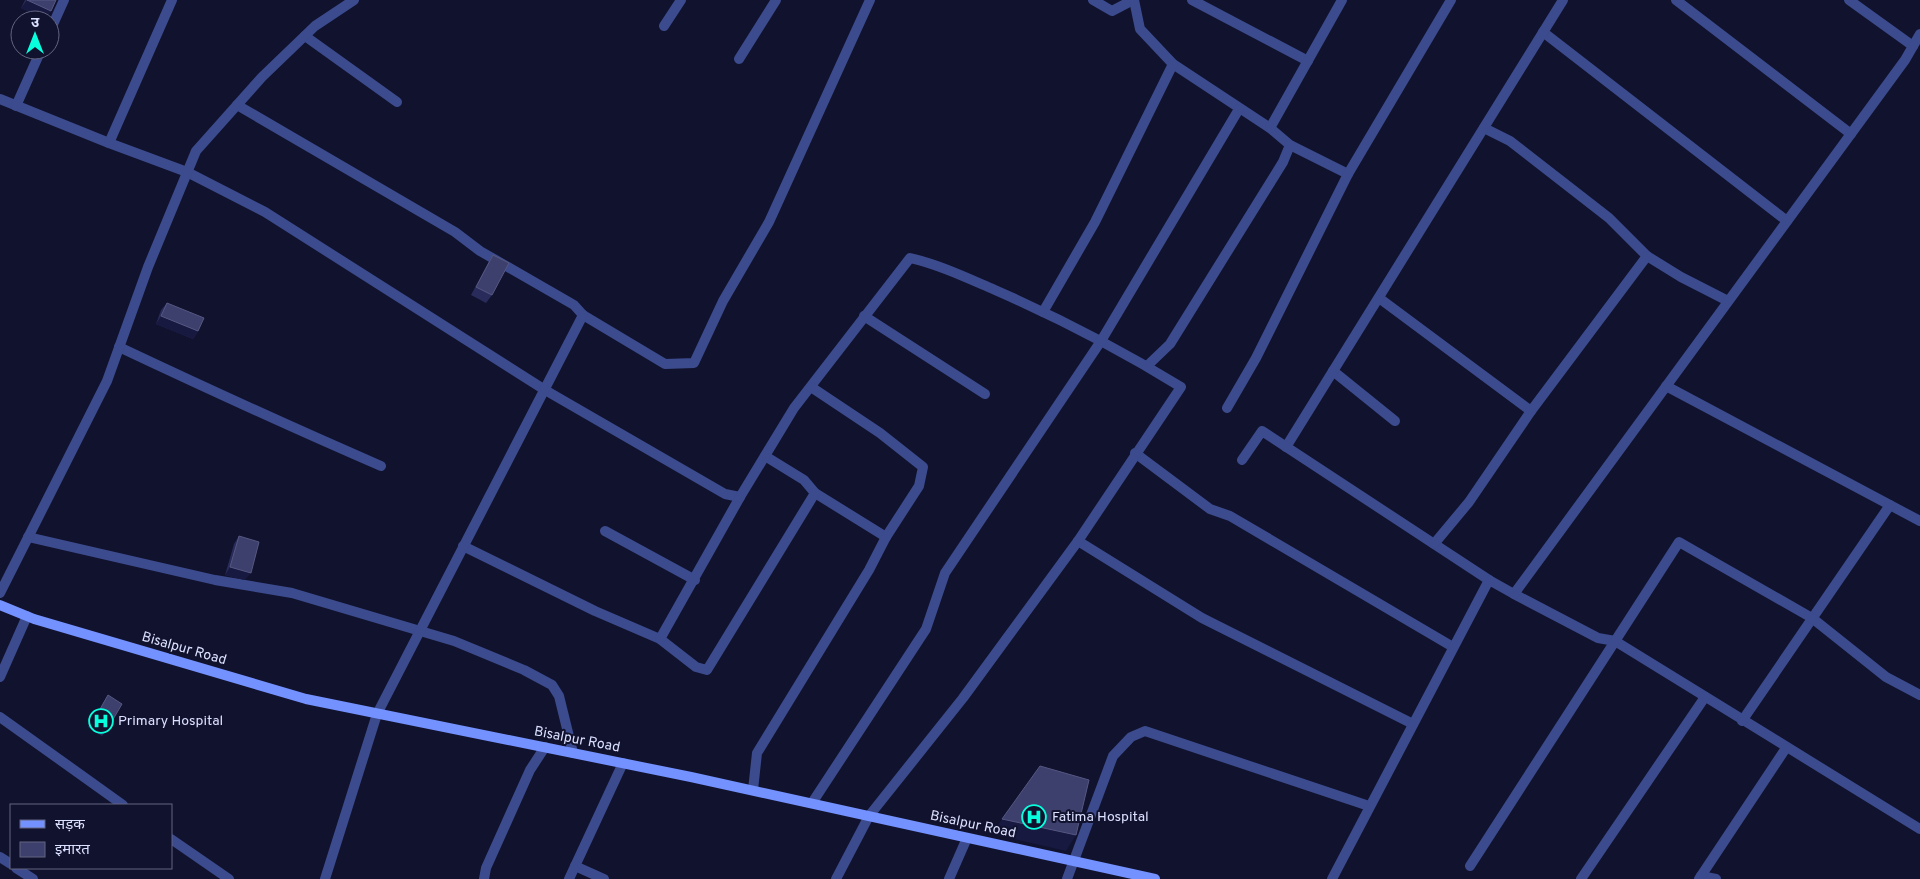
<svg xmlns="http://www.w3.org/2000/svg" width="1920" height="879" font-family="Overpass,'Noto Sans Devanagari',sans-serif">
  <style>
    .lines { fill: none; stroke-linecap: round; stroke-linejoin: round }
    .street { stroke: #3b4b8d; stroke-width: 10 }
    .secondary { stroke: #7391ff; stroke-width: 10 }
    .wall { fill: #292c5a }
    .shaded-wall { fill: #181941 }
    .building { fill: #3d3f6c; stroke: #565883 }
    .labels { text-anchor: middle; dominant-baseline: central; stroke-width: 4; stroke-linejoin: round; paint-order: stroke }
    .street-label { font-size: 14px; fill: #dce0ff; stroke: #11122d }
    .poi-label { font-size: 14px; fill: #dce0ff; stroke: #11122d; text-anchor: start }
  </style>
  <rect width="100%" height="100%" fill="#11122d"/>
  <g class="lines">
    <g class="street">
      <path d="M1093,0L1112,11L1133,0"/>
      <path d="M1134,0L1140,29L1173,64L1270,128L1290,145L1348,174"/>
      <path d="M1192,0L1308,61"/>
      <path d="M1676,0L1851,134"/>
      <path d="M1849,0L1913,46"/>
      <path d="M664,26L681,0"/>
      <path d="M50,31L64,0"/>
      <path d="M1543,32L1787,221"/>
      <path d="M305,36L397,102"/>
      <path d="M739,59L776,0"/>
      <path d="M0,99L109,143L187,172L265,212L545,390L725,494L740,497"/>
      <path d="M237,105L455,232L480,251L574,305L583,315L665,364L694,363L723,301L769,222L870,0"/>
      <path d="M16,106L41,50"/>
      <path d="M1270,128L1342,0"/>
      <path d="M1484,128L1510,141L1609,218L1647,256L1681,277L1728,301"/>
      <path d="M109,143L172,0"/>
      <path d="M1379,298L1531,411"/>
      <path d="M1043,312L1095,222L1173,64"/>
      <path d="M864,316L985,394"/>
      <path d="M119,347C206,388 293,428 381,466"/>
      <path d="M1147,366L1170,344L1283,162L1290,145"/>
      <path d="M1333,371L1395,421"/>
      <path d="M1666,386L1920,521"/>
      <path d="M1227,408L1256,358L1348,174L1451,0"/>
      <path d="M1286,447L1563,0"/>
      <path d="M1135,453L1210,509L1230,516L1453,647"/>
      <path d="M765,456L804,480L815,493L886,537"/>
      <path d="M1242,460L1262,431L1489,580"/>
      <path d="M605,531L695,580"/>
      <path d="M28,537L215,580L292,593L454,641L524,670L552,685L559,696L573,753"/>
      <path d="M1078,541L1202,618L1413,724"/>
      <path d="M1434,544L1469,502L1531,411L1647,256"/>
      <path d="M463,546L595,611L660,639L696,667L707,670L815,493"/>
      <path d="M0,593L107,381L148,267L196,151L262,77L315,26L354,0"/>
      <path d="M1514,594L1598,638L1615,641L1920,829"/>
      <path d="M660,639L740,497L794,408L910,258C940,265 967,278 995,290C1059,318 1121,350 1181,387L1078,541L963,698L869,816L836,879"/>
      <path d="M0,677L27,616"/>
      <path d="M0,717L123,805"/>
      <path d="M1742,721L1890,505"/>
      <path d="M753,790L757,753L869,570L886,537L919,486L923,467L880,433L811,387"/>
      <path d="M812,803L926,629L945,573L1101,341L1239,109"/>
      <path d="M171,839L229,879"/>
      <path d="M0,857L11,864"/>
      <path d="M575,866L604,879"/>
      <path d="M1470,866L1679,542L1812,618L1886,677L1920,695"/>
      <path d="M16,868L33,879"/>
      <path d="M1701,876L1716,879"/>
      <path d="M325,879L377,714L583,315"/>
      <path d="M484,879L486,868L530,770L545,747"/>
      <path d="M569,879L623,763"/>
      <path d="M949,879L967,838"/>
      <path d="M1067,879L1113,756L1131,737L1145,731L1369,806"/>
      <path d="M1332,879L1489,580L1514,594L1905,60L1920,34"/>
      <path d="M1581,879L1705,697"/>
      <path d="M1699,879L1786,748"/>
    </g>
    <path class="secondary" d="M0,605L34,619L306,699L691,777L1155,879"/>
  </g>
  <g class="wall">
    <path d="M25,0H56L46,19L21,8Z"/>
    <path d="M493,255L492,295L486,303L471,295L488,263Z"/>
    <path d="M167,303L198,331L193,339L156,324L161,310Z"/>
    <path d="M239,536L245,580L225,575L234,544Z"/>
    <path d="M108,695V728L102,736L88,727Z"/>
  </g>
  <g class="shaded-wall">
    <path d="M27,0L51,11L46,19L21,8Z"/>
    <path d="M161,316L198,331L193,339L156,324Z"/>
    <path d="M230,567L251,573L245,580L225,575Z"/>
    <path d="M1002,819L1076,835L1066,851L992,834Z"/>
  </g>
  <g class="building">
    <path d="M27,0H56L51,11Z"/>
    <path d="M493,255L509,263L492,295L476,287Z"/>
    <path d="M167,303L204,318L198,331L161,316Z"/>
    <path d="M239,536L259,542L251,573L230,567Z"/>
    <path d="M108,695L122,704L108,728L94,720Z"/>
    <path d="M1040,766L1089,780L1076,835L1002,819Z"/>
  </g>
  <defs>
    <g id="hospital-ring" transform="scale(1.25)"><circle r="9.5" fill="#11122d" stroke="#08ffde" stroke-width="1.5"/><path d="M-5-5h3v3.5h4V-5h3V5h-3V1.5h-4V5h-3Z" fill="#08ffde"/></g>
  </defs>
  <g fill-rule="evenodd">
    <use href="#hospital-ring" x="101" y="721"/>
    <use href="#hospital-ring" x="1034" y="817"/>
  </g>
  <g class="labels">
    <g class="street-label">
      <text transform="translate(184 649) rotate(16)">Bisalpur Road</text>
      <text transform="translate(577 740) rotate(11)">Bisalpur Road</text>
      <text transform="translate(973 825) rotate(12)">Bisalpur Road</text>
    </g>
    <g class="poi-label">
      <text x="118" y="721">Primary Hospital</text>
      <text x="1052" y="817">Fatima Hospital</text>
    </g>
  </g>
  <rect x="10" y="804" width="162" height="65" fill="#11122d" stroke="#626481"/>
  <rect x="20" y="820" width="25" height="8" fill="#7391ff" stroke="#626481"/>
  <text x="55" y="829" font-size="15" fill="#dce0ff">सड़क</text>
  <rect x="20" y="842" width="25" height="15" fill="#3d3f6c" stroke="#626481"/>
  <text x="55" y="854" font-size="15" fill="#dce0ff">इमारत</text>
  <g transform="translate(35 35)"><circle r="24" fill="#11122d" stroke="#626481"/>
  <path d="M0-4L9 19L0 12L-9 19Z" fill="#08ffde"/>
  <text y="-8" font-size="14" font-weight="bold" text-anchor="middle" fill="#dce0ff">उ</text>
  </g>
</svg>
